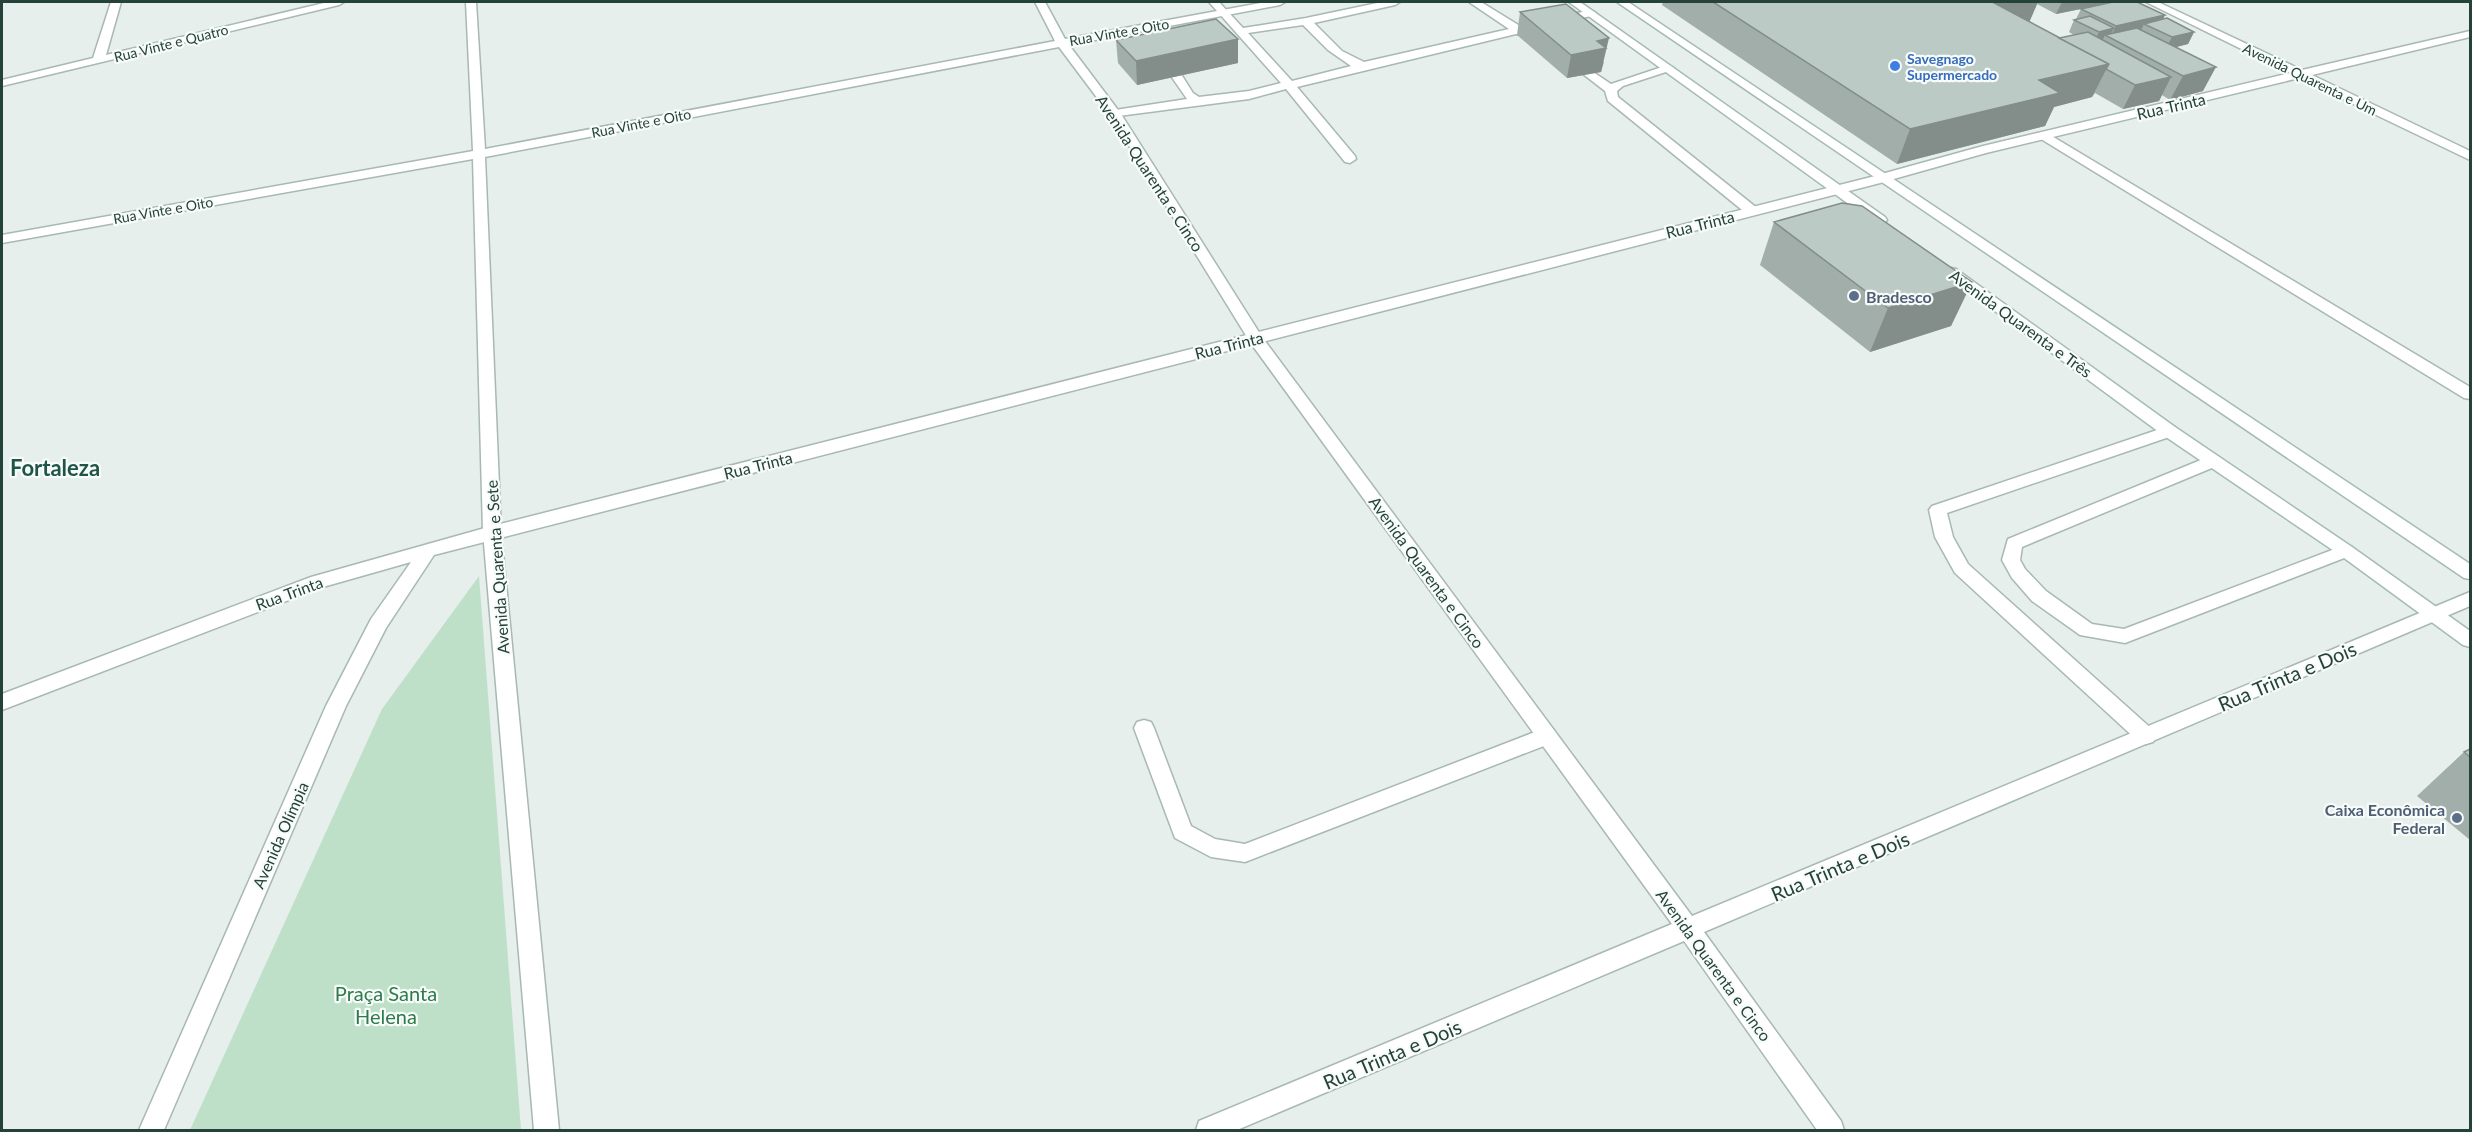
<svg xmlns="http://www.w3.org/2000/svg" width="2472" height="1132" font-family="Lato,sans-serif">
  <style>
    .green { fill: #bfe0c8 }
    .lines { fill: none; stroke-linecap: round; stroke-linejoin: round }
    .service-casing { stroke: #a8b8b2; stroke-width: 3 }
    .minor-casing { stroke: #a8b8b2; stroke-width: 3 }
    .tertiary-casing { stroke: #a8b8b2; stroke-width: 3 }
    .secondary-casing { stroke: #a4bbb3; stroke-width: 3 }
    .service { fill: #fff; fill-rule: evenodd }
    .minor { fill: #fff; fill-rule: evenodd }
    .tertiary { fill: #fff; fill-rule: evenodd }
    .secondary { fill: #fff; fill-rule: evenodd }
    .wall { fill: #a1aea9; fill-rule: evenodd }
    .shaded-wall { fill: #838d89 }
    .building { fill: #bbcac4; stroke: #838d89; stroke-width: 1.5 }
    .shop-dot { fill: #3f7fe0; stroke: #f7fbf9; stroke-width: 2 }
    .service-dot { fill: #5c6f8a; stroke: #f7fbf9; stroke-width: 2 }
    .labels { text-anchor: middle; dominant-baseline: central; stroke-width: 4.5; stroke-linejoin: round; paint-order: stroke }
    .far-street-label { font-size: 14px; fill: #24423a; stroke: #f7fbf9 }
    .far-shop-label { font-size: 14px; font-weight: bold; fill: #366cbe; stroke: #f7fbf9; text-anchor: start }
    .street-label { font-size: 16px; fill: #24423a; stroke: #f7fbf9 }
    .service-label { font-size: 16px; font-weight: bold; fill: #4e5e75; stroke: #f7fbf9; text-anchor: start }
    .near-street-label { font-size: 20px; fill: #24423a; stroke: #f7fbf9 }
    .near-park-label { font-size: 20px; fill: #2d7a4b; stroke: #f7fbf9 }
    .district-label { font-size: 22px; font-weight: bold; fill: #1f5548; stroke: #f7fbf9 }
  </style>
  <rect width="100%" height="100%" fill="#e6efeb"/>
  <path class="green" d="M479,576L521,1130H190L382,709Z"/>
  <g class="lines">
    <g class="service-casing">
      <g id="service">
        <path d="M1209,2H1219L1243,28L1306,18L1382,2H1400L1395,5L1314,23L1342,51L1364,62L1509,29L1469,2H1481L1520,26L1591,10L1596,13L1595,15L1527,31V35L1516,34L1297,87L1355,156L1356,159L1350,163L1345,162L1286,89L1249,99L1111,117L1109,114L1115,110L1187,99L1171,76L1177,72L1181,74L1193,93L1199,97L1249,91L1281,83ZM1303,25L1328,50L1351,66L1292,81L1248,33Z"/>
        <path d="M1668,65L1674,68L1672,70L1623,86L1617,91L1618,97L1757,208L1759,211L1757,214H1747L1608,101L1605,91L1583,74L1585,72H1593L1611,84Z"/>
        <path d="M2045,132L2470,387V399L2464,398L2041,139L2039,136Z"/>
        <path d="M2169,426L2175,427L2177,431L2175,435L1947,513L1953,537L1968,564L2153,730L2156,736L2153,742L2146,744L2139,742L1955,573L1935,537L1929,510L1932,506Z"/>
        <path d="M2213,455L2219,457L2221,461L2219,465L2022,547L2020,560L2025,569L2046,591L2092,624L2124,629L2340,547L2346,545L2352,547L2355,551L2352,555L2125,643L2080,635L2032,601L2012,578L2002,560L2008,539Z"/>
        <path d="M1144,720L1151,722L1154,728L1191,826L1215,839L1245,844L1540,730L1547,728L1554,730L1557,736L1554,742L1245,862L1211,857L1175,838L1134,728L1137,722Z"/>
      </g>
    </g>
    <g class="minor-casing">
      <g id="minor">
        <path d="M111,2H121L106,55L328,2H344L339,5L2,86V80L93,58Z"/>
        <path d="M466,2H476L485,149L1055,41L1035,2H1045L1065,39L1266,2H1285L1280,5L1069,45L1121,114L1262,337L1692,916L2470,592V606L1704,932L1841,1121L1844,1130H1817L1684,941L1237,1130H1196L1199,1121L1672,924L1250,342L1110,115L1059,47L485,157L501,532L559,1130H534L483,532L473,159L2,243V235L473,151Z"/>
        <path d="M2146,2H2158L2302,70L2470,31V37L2312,75L2470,151V160L2299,78L1986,153L1883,182L1877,178L1878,175L1983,146L2290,73Z"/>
      </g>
    </g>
    <g class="tertiary-casing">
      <path id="tertiary" d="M1883,174L1888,175L1889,178L1888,181L434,555L386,628L346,706L164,1130H139L326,706L371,619L411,562L323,587L2,710V694L311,577L492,526Z"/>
    </g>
    <g class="secondary-casing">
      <g id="secondary">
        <path d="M1569,2H1580L1885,217L1887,220L1885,223H1875Z"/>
        <path d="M1617,2H1628L2470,564V579L2464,578Z"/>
        <path d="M1951,268L1956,269L2175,427L2352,547L2470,631V647L2463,645L2340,555L2163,435L1946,275L1944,272L1946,269Z"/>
      </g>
    </g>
    <use href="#service" class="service"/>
    <use href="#minor" class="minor"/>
    <use href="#tertiary" class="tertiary"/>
    <use href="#secondary" class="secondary"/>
  </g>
  <g class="wall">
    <path d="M1663,2H2137L2165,15L2163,19L2194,32L2188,44L2175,47L2203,91L2170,100L2162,95L2159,101L2123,109L2095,93L2092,97L2054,107L2045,126L1897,164L1662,5ZM2037,4L2056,14L2081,9L2076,19L2074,20L2069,32L2074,35L2059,38L2029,22Z"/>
    <path d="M1520,12L1604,62L1601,72L1567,78L1517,35Z"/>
    <path d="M1238,39V63L1137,85L1118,63L1116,40Z"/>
    <path d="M1774,222L1972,282L1951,326L1870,352L1760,265Z"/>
    <path d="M2470,749V840L2417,796L2464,752Z"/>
  </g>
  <g class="shaded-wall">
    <path d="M2001,2H2038L2028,25L1994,3Z"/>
    <path d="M2062,2H2115L2056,14Z"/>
    <path d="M2165,15L2159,27L2144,24L2140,32L2110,38L2116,26Z"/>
    <path d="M2114,28L2109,38L2105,35L2102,42L2093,44L2099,32Z"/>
    <path d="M2194,32L2188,44L2165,50L2172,37Z"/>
    <path d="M1609,38L1601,72L1567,78L1571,55L1597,41Z"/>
    <path d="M1238,39V63L1137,85L1136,61Z"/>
    <path d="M2109,64L2092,97L2054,107L2045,126L1897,164L1910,129L2039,80Z"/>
    <path d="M2216,67L2203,91L2170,100L2183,76Z"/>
    <path d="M2171,77L2159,101L2123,109L2135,85Z"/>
    <path d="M1972,282L1951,326L1870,352L1888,308Z"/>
  </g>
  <g class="building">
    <path d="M1713,2H2001L1994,3L2109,64L2039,80L2060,93L1910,129Z"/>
    <path d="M2113,2H2137L2165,15L2116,26L2081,9Z"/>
    <path d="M1566,4L1609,38L1597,41L1606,48L1571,55L1520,12Z"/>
    <path d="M2090,16L2114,28L2099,32L2074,20Z"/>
    <path d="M2167,18L2194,32L2172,37L2144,24Z"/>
    <path d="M1216,19L1238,39L1136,61L1116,40Z"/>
    <path d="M2137,28L2216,67L2183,76L2105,35Z"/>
    <path d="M2088,32L2171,77L2135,85L2106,69L2109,64L2059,38Z"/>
    <path d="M1842,203L1862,206L1972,282L1888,308L1774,222Z"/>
    <path d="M2470,749V757L2464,752Z"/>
  </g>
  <circle class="shop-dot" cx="1895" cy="66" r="6"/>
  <g class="service-dot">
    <circle cx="1854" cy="296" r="6"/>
    <circle cx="2457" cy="818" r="6"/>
  </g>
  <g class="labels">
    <g class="far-street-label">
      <text transform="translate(1119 32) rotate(-10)">Rua Vinte e Oito</text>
      <text transform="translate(171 43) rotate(-14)">Rua Vinte e Quatro</text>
      <text transform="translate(2310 79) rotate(26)">Avenida Quarenta e Um</text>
      <text transform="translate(641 123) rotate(-11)">Rua Vinte e Oito</text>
      <text transform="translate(163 210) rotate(-10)">Rua Vinte e Oito</text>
    </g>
    <g class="far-shop-label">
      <text x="1907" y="58">Savegnago<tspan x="1907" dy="16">Supermercado</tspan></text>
    </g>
    <g class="street-label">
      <text transform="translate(2171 106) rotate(-13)">Rua Trinta</text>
      <text transform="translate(1150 173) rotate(57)">Avenida Quarenta e Cinco</text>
      <text transform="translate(1700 224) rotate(-14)">Rua Trinta</text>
      <text transform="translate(2021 323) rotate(36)">Avenida Quarenta e Três</text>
      <text transform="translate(1229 345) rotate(-14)">Rua Trinta</text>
      <text transform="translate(758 465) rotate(-14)">Rua Trinta</text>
      <text transform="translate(497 567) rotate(-94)">Avenida Quarenta e Sete</text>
      <text transform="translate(1427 572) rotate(54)">Avenida Quarenta e Cinco</text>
      <text transform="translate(289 593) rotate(-20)">Rua Trinta</text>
      <text transform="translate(280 835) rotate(-66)">Avenida Olímpia</text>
      <text transform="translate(1714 965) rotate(54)">Avenida Quarenta e Cinco</text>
    </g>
    <g class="service-label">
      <text x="1866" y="296">Bradesco</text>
      <text x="2445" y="809" text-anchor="end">Caixa Econômica<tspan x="2445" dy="18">Federal</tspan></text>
    </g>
    <g class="near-street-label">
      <text transform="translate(2287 676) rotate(-23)">Rua Trinta e Dois</text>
      <text transform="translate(1840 866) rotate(-23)">Rua Trinta e Dois</text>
      <text transform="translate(1392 1054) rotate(-23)">Rua Trinta e Dois</text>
    </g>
    <g class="near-park-label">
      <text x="386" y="993">Praça Santa<tspan x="386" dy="23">Helena</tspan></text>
    </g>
    <g class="district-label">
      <text x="55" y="467">Fortaleza</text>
    </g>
  </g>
  <rect width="2472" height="1132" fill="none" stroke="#24423a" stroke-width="6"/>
</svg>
